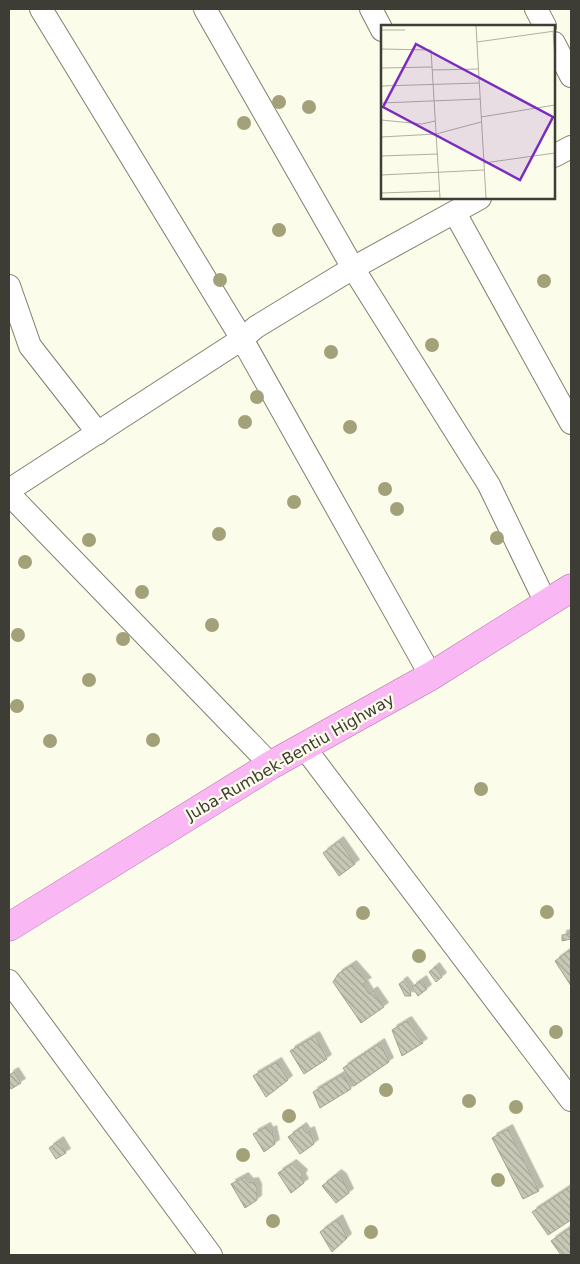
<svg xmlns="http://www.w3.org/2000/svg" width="580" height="1264" font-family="'DejaVu Sans',sans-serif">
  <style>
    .building { fill: url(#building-back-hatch); stroke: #a4a493; filter: url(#shadow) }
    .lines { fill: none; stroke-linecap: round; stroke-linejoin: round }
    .minor-casing { stroke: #7f7f6f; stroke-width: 24 }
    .major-casing { stroke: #b56eac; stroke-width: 29 }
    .minor { stroke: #fff; stroke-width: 22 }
    .major { stroke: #f9b8f3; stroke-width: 28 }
    .tree { fill: #a2a179 }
    .labels { text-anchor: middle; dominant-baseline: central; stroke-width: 4.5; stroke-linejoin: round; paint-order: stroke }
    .street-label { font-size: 16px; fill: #3d3d36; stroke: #fcfcea }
    .inset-road { fill: none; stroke: #b0b0a2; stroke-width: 1 }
    .view { fill: #7b2cbf; fill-opacity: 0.15; stroke: #7b2cbf; stroke-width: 2.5 }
    .inset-edge { fill: none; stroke: #3d3d36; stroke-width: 2.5 }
  </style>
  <defs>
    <pattern id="building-back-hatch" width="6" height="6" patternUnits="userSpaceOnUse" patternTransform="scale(1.25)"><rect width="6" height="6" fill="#c8c8b6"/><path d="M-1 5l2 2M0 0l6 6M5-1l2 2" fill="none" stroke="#a4a495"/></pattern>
    <filter id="shadow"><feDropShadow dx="4.5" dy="-4.5" stdDeviation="0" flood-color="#0004"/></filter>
  </defs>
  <rect width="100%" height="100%" fill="#fcfcea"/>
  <g class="building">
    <path d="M339,841L355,864L339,876L323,853Z"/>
    <path d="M571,933V939L562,941V935Z"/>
    <path d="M571,949V986L555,961Z"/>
    <path d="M352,965L367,982L363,984L369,994L373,991L384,1007L361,1023L333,982L338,974Z"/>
    <path d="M435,967L442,977L436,982L429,972Z"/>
    <path d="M422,980L427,989L418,996L412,987Z"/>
    <path d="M403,981L410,990L411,996H405L399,984Z"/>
    <path d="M407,1021L423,1043L402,1056L392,1030Z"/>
    <path d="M315,1036L327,1059L304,1074L290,1051Z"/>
    <path d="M380,1043L389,1062L354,1086L343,1068Z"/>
    <path d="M277,1062L288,1080L266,1097L253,1076Z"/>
    <path d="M14,1072L21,1083L11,1089L9,1085V1075Z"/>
    <path d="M343,1074L351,1089L320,1108L313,1092Z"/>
    <path d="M266,1127L269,1132L272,1130L275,1144L264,1152L253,1134Z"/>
    <path d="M302,1127L306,1133L310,1131L314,1144L300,1154L288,1137Z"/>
    <path d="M508,1129L539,1191L523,1199L492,1138Z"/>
    <path d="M59,1141L66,1153L56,1159L49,1148Z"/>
    <path d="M292,1164L303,1174L301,1178L304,1183L291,1193L278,1173Z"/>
    <path d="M337,1174L342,1178L349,1193L336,1203L322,1186Z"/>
    <path d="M244,1177L249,1183L254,1182L257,1188V1200L245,1208L231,1184Z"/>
    <path d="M571,1186V1220L548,1235L532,1212Z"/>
    <path d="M338,1219L347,1238L332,1252L320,1232Z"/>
    <path d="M571,1227V1255H561L551,1241Z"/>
  </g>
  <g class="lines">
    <g class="minor-casing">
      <g id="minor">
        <path d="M41,9L242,339L431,676"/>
        <path d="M205,9L353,268L489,485L546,603"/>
        <path d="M371,9L382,30"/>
        <path d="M536,9L545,26"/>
        <path d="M554,43L571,76"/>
        <path d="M554,156L571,147"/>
        <path d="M455,213L571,423"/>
        <path d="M9,286L30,346L98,433"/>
        <path d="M9,490L242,339L256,327L353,268L480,198"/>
        <path d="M9,494L271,765"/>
        <path d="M304,747L571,1100"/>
        <path d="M9,981L211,1255"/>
      </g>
    </g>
    <g class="major-casing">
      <path id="major" d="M9,927L271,765L431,676L571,588"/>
    </g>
    <use href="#minor" class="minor"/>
    <use href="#major" class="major"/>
  </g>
  <g class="tree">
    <circle cx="279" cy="102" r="7"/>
    <circle cx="309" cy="107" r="7"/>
    <circle cx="244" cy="123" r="7"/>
    <circle cx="279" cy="230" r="7"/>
    <circle cx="220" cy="280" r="7"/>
    <circle cx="544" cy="281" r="7"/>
    <circle cx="432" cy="345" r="7"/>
    <circle cx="331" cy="352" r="7"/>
    <circle cx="257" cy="397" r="7"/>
    <circle cx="245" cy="422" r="7"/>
    <circle cx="350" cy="427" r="7"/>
    <circle cx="385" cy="489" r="7"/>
    <circle cx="294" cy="502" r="7"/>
    <circle cx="397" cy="509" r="7"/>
    <circle cx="219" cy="534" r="7"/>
    <circle cx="497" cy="538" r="7"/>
    <circle cx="89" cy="540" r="7"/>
    <circle cx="25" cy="562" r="7"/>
    <circle cx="142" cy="592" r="7"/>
    <circle cx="212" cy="625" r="7"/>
    <circle cx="18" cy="635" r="7"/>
    <circle cx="123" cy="639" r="7"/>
    <circle cx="89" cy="680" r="7"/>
    <circle cx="17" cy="706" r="7"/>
    <circle cx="153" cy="740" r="7"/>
    <circle cx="50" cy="741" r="7"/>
    <circle cx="481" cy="789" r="7"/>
    <circle cx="547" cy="912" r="7"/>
    <circle cx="363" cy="913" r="7"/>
    <circle cx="419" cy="956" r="7"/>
    <circle cx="556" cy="1032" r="7"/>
    <circle cx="386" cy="1090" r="7"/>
    <circle cx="469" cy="1101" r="7"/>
    <circle cx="516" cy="1107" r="7"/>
    <circle cx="289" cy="1116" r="7"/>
    <circle cx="243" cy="1155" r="7"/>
    <circle cx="498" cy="1180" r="7"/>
    <circle cx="273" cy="1221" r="7"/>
    <circle cx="371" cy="1232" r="7"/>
  </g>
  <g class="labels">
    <g class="street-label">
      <text transform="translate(290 757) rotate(-30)">Juba-Rumbek-Bentiu Highway</text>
    </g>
  </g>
  <g transform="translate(381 25)">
    <rect width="174" height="174" fill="#fcfcea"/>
    <path class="inset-road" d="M95,1L105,173M0,5H24M172,6L174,34M96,17L174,6M0,24L50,25L59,173M0,43L51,42M51,45L98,44M0,61L98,58M0,78L99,74M100,92L174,80M0,95L41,99L54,96M0,112L55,109L100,97M0,131L57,129M103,138L174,128M0,150L103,145M0,168L59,166"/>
    <path class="view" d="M35,19L172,92L139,155L2,82Z"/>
    <rect width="174" height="174" class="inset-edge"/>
  </g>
  <rect width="580" height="1264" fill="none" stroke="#3d3d36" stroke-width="20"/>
</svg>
